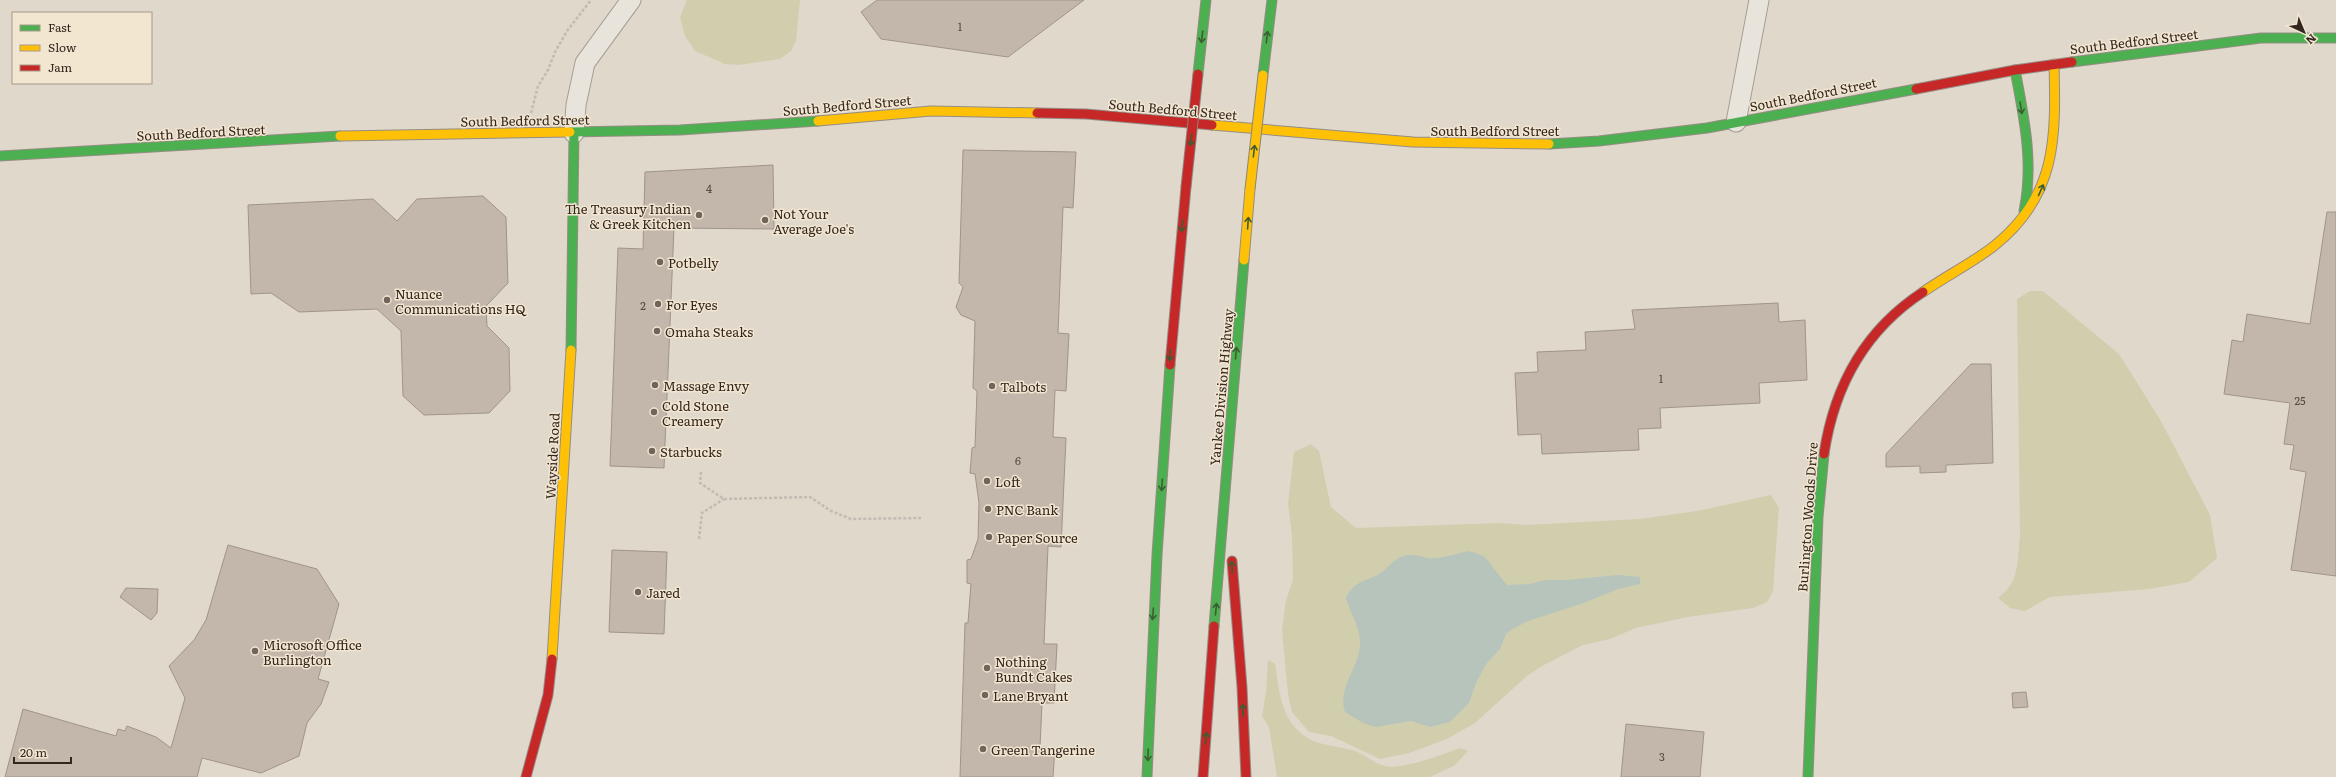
<svg xmlns="http://www.w3.org/2000/svg" width="2336" height="777" font-family="Literata,serif">
  <style>
    .green { fill: #d1ceae }
    .water { fill: #b6c4bb }
    .building { fill: #c3b7ac; stroke: #a0948b }
    .lines { fill: none; stroke-linecap: round; stroke-linejoin: round }
    .street-casing { stroke: #a59e94; stroke-width: 21 }
    .fast-casing { stroke: #958d84; stroke-width: 11 }
    .slow-casing { stroke: #958d84; stroke-width: 11 }
    .jam-casing { stroke: #958d84; stroke-width: 11 }
    .path { stroke: #c1bbb3; stroke-width: 2.5; stroke-dasharray: 3 2; stroke-linecap: butt }
    .street { stroke: #e8e4dc; stroke-width: 19 }
    .fast { stroke: #4caf50; stroke-width: 9 }
    .slow { stroke: #ffc107; stroke-width: 9 }
    .jam { stroke: #c62828; stroke-width: 9 }
    .slow-bridge-casing { stroke: #8b837b; stroke-width: 11; stroke-linecap: butt }
    .jam-bridge-casing { stroke: #8b837b; stroke-width: 11; stroke-linecap: butt }
    .slow-bridge { stroke: #ffc107; stroke-width: 9 }
    .jam-bridge { stroke: #c62828; stroke-width: 9 }
    .oneway { stroke: #3d5d32 }
    .poi-dot { fill: #70645b; stroke: #f2e6d1; stroke-width: 1.5 }
    .labels { text-anchor: middle; dominant-baseline: central; stroke-width: 3; stroke-linejoin: round; paint-order: stroke }
    .number-label { font-size: 11px; fill: #574a42 }
    .street-label { font-size: 13px; fill: #33261e; stroke: #f2e6d1 }
    .poi-label { font-size: 13px; fill: #33261e; stroke: #f2e6d1; text-anchor: start }
  </style>
  <rect width="100%" height="100%" fill="#e0d8cb"/>
  <g class="green">
    <path d="M687,0H800L796,41L791,51L780,59L739,65L725,64L695,51L685,36L680,17Z"/>
    <path d="M2030,291H2043L2119,354L2161,421L2210,515L2217,558L2189,582L2149,589L2050,597L2025,611L2010,608L1998,598C2020,582 2017,562 2020,536L2017,299Z"/>
    <path d="M1311,444L1319,451L1331,507L1356,528L1500,523L1526,525L1639,519L1697,511L1771,495L1779,508L1773,591L1767,602L1753,608L1688,617L1636,628L1610,639L1583,645L1542,666L1527,676L1475,723L1447,739L1409,753L1380,759L1331,736L1309,732L1292,712L1288,694L1282,630L1286,600L1293,580L1292,536L1288,504L1294,452Z"/>
    <path d="M1268,660L1275,664C1280,694 1281,724 1311,740C1321,745 1341,747 1352,750C1364,753 1374,764 1385,766C1405,770 1441,754 1461,748L1468,751L1454,766L1430,777H1277L1269,727L1262,716L1266,692Z"/>
  </g>
  <path class="water" d="M1469,551L1484,556L1507,585L1530,584L1545,580H1567L1618,575L1640,577V584L1618,589L1584,603L1528,621L1511,630L1506,634L1500,649L1486,664L1476,683L1469,703L1450,722L1430,727L1411,721L1376,727L1363,723L1345,712C1337,688 1359,668 1360,645C1361,627 1350,614 1346,598C1355,579 1368,582 1382,572C1391,565 1394,558 1407,555C1417,553 1426,560 1436,558C1448,557 1458,553 1469,551Z"/>
  <g class="building">
    <path d="M877,0H1084L1008,57L881,39L861,12Z"/>
    <path d="M963,150L1076,152L1073,208L1063,207L1058,333L1069,334L1066,391L1055,390L1053,437L1066,438L1061,547L1048,546L1044,644H1057L1054,703H1042L1040,747L1055,748L1053,777H960L965,623H968L971,584L967,583V560L971,559L978,539L979,503L975,474L970,473L972,448L975,447L977,391L973,388L975,321L961,315L956,307L963,287L959,283Z"/>
    <path d="M773,165L774,229L674,228L664,468L610,466L618,248L643,249L645,172Z"/>
    <path d="M483,196L506,217L508,283L486,306L487,326L509,348L510,391L489,413L424,415L403,396L401,331L377,309L299,312L271,293L251,294L248,205L373,199L397,221L417,199Z"/>
    <path d="M2327,212H2336V576L2291,570L2306,472L2290,469L2294,445L2284,444L2290,403L2224,394L2232,340L2243,342L2247,314L2310,324Z"/>
    <path d="M1778,303L1779,322L1805,320L1807,380L1759,383L1760,403L1660,408L1661,428L1638,429L1639,450L1542,454L1541,434L1518,435L1515,373L1538,372L1537,352L1586,350L1585,332L1635,329L1632,310Z"/>
    <path d="M1971,364H1991L1993,463L1946,465V472L1920,473V466L1886,467V454Z"/>
    <path d="M228,545L317,569L339,604L318,679L329,682L321,704L307,723L299,756L261,773L202,758L197,777H5L23,709L116,736L118,729L125,731L127,726L156,737L171,748L185,698L169,666L194,640L206,620Z"/>
    <path d="M612,550L667,552L664,634L609,632Z"/>
    <path d="M126,588L158,589L157,613L151,620L120,597Z"/>
    <path d="M2026,692L2028,707L2013,708L2012,693Z"/>
    <path d="M1626,724L1704,732L1700,777H1621Z"/>
  </g>
  <g class="lines">
    <g class="street-casing">
      <g id="street">
        <path d="M1736,122L1759,0"/>
        <path d="M574,133L576,105L585,63L631,0"/>
      </g>
    </g>
    <g class="fast-casing">
      <g id="fast">
        <path d="M2072,62L2261,38H2336"/>
        <path d="M2015,70C2024,117 2034,163 2024,211"/>
        <path d="M1198,74L1206,0"/>
        <path d="M1263,75L1272,0"/>
        <path d="M570,132L680,130L818,121"/>
        <path d="M1549,144L1599,141L1707,128L1916,89"/>
        <path d="M0,156L340,136"/>
        <path d="M571,350L574,133"/>
        <path d="M1214,626L1244,260"/>
        <path d="M1147,777L1157,555L1170,365"/>
        <path d="M1808,777L1818,517L1824,454"/>
      </g>
    </g>
    <g class="slow-casing">
      <g id="slow">
        <path d="M818,121L931,111L1037,113"/>
        <path d="M1212,125L1413,142L1549,144"/>
        <path d="M340,136L570,132"/>
        <path d="M1244,260L1250,189"/>
        <path d="M1923,292C1946,276 1972,263 1994,246C2057,196 2056,138 2054,64"/>
        <path d="M552,659L571,350"/>
      </g>
    </g>
    <g class="jam-casing">
      <g id="jam">
        <path d="M1916,89L2015,70L2072,62"/>
        <path d="M1037,113L1086,114L1212,125"/>
        <path d="M1170,365L1186,187"/>
        <path d="M1824,454C1834,387 1865,330 1923,292"/>
        <path d="M1232,561L1242,687L1246,777"/>
        <path d="M526,777L548,695L552,659"/>
        <path d="M1203,777L1214,626"/>
      </g>
    </g>
    <g class="path">
      <path d="M531,113L538,86L548,70L555,52L567,31L591,0"/>
      <path d="M701,472L700,483L724,499L810,497L831,511L851,519L921,518"/>
      <path d="M699,539L702,513L724,499"/>
    </g>
    <use href="#street" class="street"/>
    <use href="#fast" class="fast"/>
    <use href="#slow" class="slow"/>
    <use href="#jam" class="jam"/>
    <g class="slow-bridge-casing">
      <path id="slow-bridge" d="M1250,189L1263,75"/>
    </g>
    <g class="jam-bridge-casing">
      <path id="jam-bridge" d="M1186,187L1198,74"/>
    </g>
    <use href="#slow-bridge" class="slow-bridge"/>
    <use href="#jam-bridge" class="jam-bridge"/>
  </g>
  <defs><path id="oneway-shaft" d="M-6 0H5M1.5-3L5.5 0L1.5 3" fill="none" stroke-width="1.6" stroke-linecap="round" stroke-linejoin="round"/></defs>
  <g class="oneway">
    <use href="#oneway-shaft" transform="translate(1202 37) rotate(97)"/>
    <use href="#oneway-shaft" transform="translate(1267 37) rotate(-83)"/>
    <use href="#oneway-shaft" transform="translate(2021 108) rotate(81)"/>
    <use href="#oneway-shaft" transform="translate(1191 140) rotate(96)"/>
    <use href="#oneway-shaft" transform="translate(1254 151) rotate(-84)"/>
    <use href="#oneway-shaft" transform="translate(2041 190) rotate(-66)"/>
    <use href="#oneway-shaft" transform="translate(1248 223) rotate(-86)"/>
    <use href="#oneway-shaft" transform="translate(1182 226) rotate(96)"/>
    <use href="#oneway-shaft" transform="translate(1236 353) rotate(-85)"/>
    <use href="#oneway-shaft" transform="translate(1170 355) rotate(94)"/>
    <use href="#oneway-shaft" transform="translate(1162 485) rotate(94)"/>
    <use href="#oneway-shaft" transform="translate(1232 567) rotate(-93)"/>
    <use href="#oneway-shaft" transform="translate(1216 609) rotate(-85)"/>
    <use href="#oneway-shaft" transform="translate(1153 614) rotate(94)"/>
    <use href="#oneway-shaft" transform="translate(1243 710) rotate(-92)"/>
    <use href="#oneway-shaft" transform="translate(1206 738) rotate(-85)"/>
    <use href="#oneway-shaft" transform="translate(1148 755) rotate(92)"/>
  </g>
  <g class="poi-dot">
    <circle cx="699" cy="215" r="4"/>
    <circle cx="765" cy="220" r="4"/>
    <circle cx="660" cy="262" r="4"/>
    <circle cx="387" cy="300" r="4"/>
    <circle cx="658" cy="304" r="4"/>
    <circle cx="657" cy="331" r="4"/>
    <circle cx="655" cy="385" r="4"/>
    <circle cx="992" cy="386" r="4"/>
    <circle cx="654" cy="412" r="4"/>
    <circle cx="652" cy="451" r="4"/>
    <circle cx="987" cy="481" r="4"/>
    <circle cx="988" cy="509" r="4"/>
    <circle cx="989" cy="537" r="4"/>
    <circle cx="638" cy="592" r="4"/>
    <circle cx="255" cy="651" r="4"/>
    <circle cx="987" cy="668" r="4"/>
    <circle cx="985" cy="695" r="4"/>
    <circle cx="983" cy="749" r="4"/>
  </g>
  <g class="labels">
    <g class="number-label">
      <text x="960" y="26">1</text>
      <text x="709" y="188">4</text>
      <text x="643" y="305">2</text>
      <text x="1661" y="378">1</text>
      <text x="2300" y="400">25</text>
      <text x="1018" y="460">6</text>
      <text x="1662" y="756">3</text>
    </g>
    <g class="street-label">
      <text transform="translate(2134 41) rotate(-7)">South Bedford Street</text>
      <text transform="translate(1813 94) rotate(-11)">South Bedford Street</text>
      <text transform="translate(847 105) rotate(-5)">South Bedford Street</text>
      <text transform="translate(1173 109) rotate(5)">South Bedford Street</text>
      <text transform="translate(525 120) rotate(-1)">South Bedford Street</text>
      <text x="1495" y="130">South Bedford Street</text>
      <text transform="translate(201 132) rotate(-3)">South Bedford Street</text>
      <text transform="translate(1221 387) rotate(-85)">Yankee Division Highway</text>
      <text transform="translate(552 456) rotate(-87)">Wayside Road</text>
      <text transform="translate(1807 517) rotate(-86)">Burlington Woods Drive</text>
    </g>
    <g class="poi-label">
      <text x="691" y="208" text-anchor="end">The Treasury Indian<tspan x="691" dy="15">&amp; Greek Kitchen</tspan></text>
      <text x="773" y="213">Not Your<tspan x="773" dy="15">Average Joe's</tspan></text>
      <text x="668" y="262">Potbelly</text>
      <text x="395" y="293">Nuance<tspan x="395" dy="15">Communications HQ</tspan></text>
      <text x="666" y="304">For Eyes</text>
      <text x="665" y="331">Omaha Steaks</text>
      <text x="663" y="385">Massage Envy</text>
      <text x="1000" y="386">Talbots</text>
      <text x="662" y="405">Cold Stone<tspan x="662" dy="15">Creamery</tspan></text>
      <text x="660" y="451">Starbucks</text>
      <text x="995" y="481">Loft</text>
      <text x="996" y="509">PNC Bank</text>
      <text x="997" y="537">Paper Source</text>
      <text x="646" y="592">Jared</text>
      <text x="263" y="644">Microsoft Office<tspan x="263" dy="15">Burlington</tspan></text>
      <text x="995" y="661">Nothing<tspan x="995" dy="15">Bundt Cakes</tspan></text>
      <text x="993" y="695">Lane Bryant</text>
      <text x="991" y="749">Green Tangerine</text>
    </g>
  </g>
  <rect x="12" y="12" width="140" height="72" fill="#f2e6d1" stroke="#a69989"/>
  <rect x="20" y="25" width="20" height="6" fill="#4caf50" stroke="#a69989"/>
  <text x="48" y="32" font-size="12" fill="#33261e">Fast</text>
  <rect x="20" y="45" width="20" height="6" fill="#ffc107" stroke="#a69989"/>
  <text x="48" y="52" font-size="12" fill="#33261e">Slow</text>
  <rect x="20" y="65" width="20" height="6" fill="#c62828" stroke="#a69989"/>
  <text x="48" y="72" font-size="12" fill="#33261e">Jam</text>
  <g transform="translate(2304 32) rotate(136)" stroke="#f2e6d1" stroke-width="3" paint-order="stroke">
  <path d="M0-3L7 15L0 10L-7 15Z" fill="#33261e"/>
  <text y="-6" font-size="11" font-weight="bold" text-anchor="middle" fill="#33261e">N</text>
  </g>
  <path d="M14 757v6h57v-6" fill="none" stroke="#33261e" stroke-width="2"/>
  <text x="20" y="757" font-size="12" fill="#33261e" stroke="#f2e6d1" stroke-width="3" paint-order="stroke">20 m</text>
</svg>
